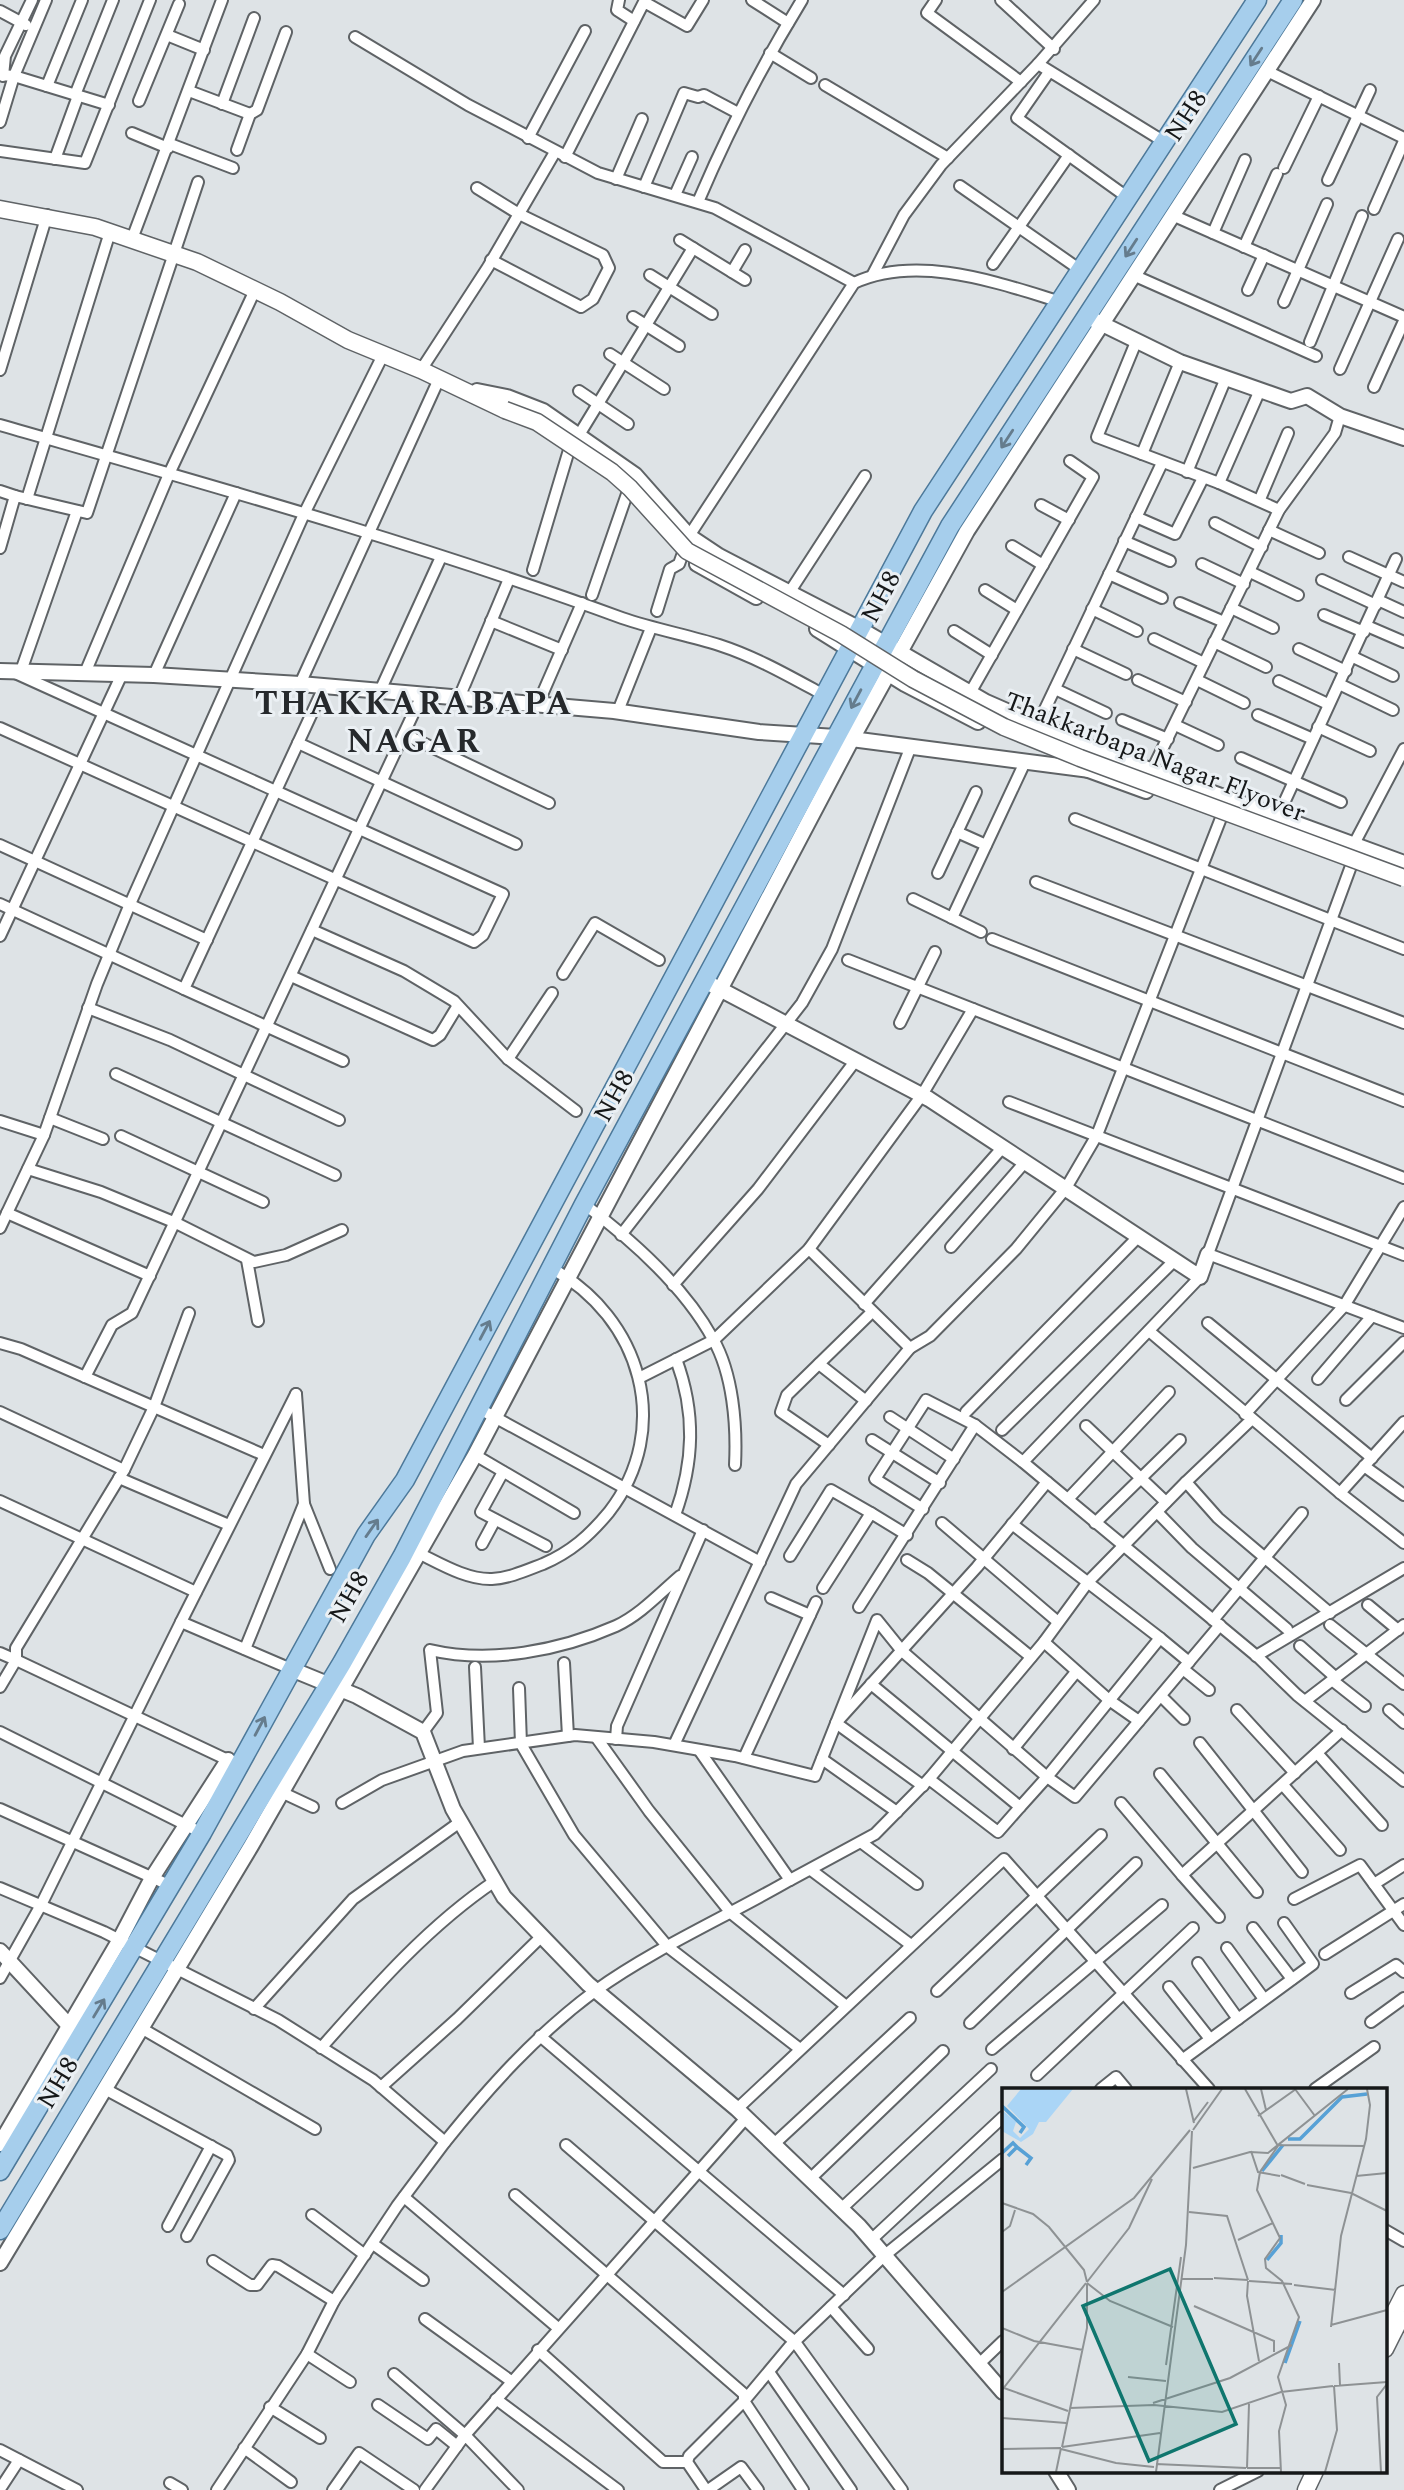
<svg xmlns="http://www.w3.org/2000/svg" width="1404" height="2490" font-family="Spectral,serif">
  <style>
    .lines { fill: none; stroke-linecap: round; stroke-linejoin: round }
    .minor-casing { stroke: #5f6366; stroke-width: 14 }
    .tertiary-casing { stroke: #5f6366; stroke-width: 18 }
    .secondary-casing { stroke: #5f6366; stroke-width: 19 }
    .primary-casing { stroke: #4d799a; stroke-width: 21 }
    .minor { stroke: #fff; stroke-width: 10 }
    .tertiary { stroke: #fff; stroke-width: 14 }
    .secondary { stroke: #fff; stroke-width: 16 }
    .primary { stroke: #a6ceec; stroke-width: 18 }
    .secondary-bridge-casing { stroke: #5f6366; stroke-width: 19; stroke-linecap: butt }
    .secondary-bridge { stroke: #fff; stroke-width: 16 }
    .oneway { stroke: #657c8d }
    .labels { text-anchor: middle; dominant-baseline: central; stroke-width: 6; stroke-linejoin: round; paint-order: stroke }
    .street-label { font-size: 26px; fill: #161819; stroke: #ebf0f4 }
    .district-label { font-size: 33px; font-weight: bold; letter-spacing: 2px; fill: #26292c; stroke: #ebf0f4 }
    .inset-river { fill: none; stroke: #57a1d6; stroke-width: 3.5 }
    .inset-road { fill: none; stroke: #8e9294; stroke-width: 2 }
    .view { fill: #0f766e; fill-opacity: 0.15; stroke: #0f766e; stroke-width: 3.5 }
    .inset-edge { fill: none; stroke: #161819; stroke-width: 3.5 }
  </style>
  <rect width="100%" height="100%" fill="#dee3e6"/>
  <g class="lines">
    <g class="minor-casing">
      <g id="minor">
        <path d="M619,0L617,10L634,21"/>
        <path d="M752,0L788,23"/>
        <path d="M936,0L927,13L1021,82"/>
        <path d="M1001,0L1054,49"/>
        <path d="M0,11L26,25"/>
        <path d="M167,35L204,50"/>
        <path d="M355,37L468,105L598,173L715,208L854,283"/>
        <path d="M770,53L811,78"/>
        <path d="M1038,64L1094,0"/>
        <path d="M1267,71L1404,138"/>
        <path d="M1049,72L1017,118L1127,197"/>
        <path d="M0,75L14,76L109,105"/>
        <path d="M3,76L5,56L32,0"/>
        <path d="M825,85L948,158"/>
        <path d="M47,86L82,0"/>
        <path d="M189,91L250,114L237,150"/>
        <path d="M75,95L113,0"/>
        <path d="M139,101L179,4"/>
        <path d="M222,104L254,18"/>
        <path d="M250,114L257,110L286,32"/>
        <path d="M0,122L14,76L46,0"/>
        <path d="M132,133L168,148"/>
        <path d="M528,138L585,31"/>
        <path d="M170,144L233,168"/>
        <path d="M0,151L85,163L150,0"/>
        <path d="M565,157L644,2L687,26L703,0"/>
        <path d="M55,159L78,96"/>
        <path d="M1284,168L1319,96"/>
        <path d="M616,179L642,119"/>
        <path d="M1328,180L1370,90"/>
        <path d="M960,186L1079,269"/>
        <path d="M644,187L684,93L698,97L704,95L738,113"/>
        <path d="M477,188L519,214L603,255L609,268L593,299L581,307L491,260"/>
        <path d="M675,195L692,157"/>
        <path d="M698,202C728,132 762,65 802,0"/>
        <path d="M1374,209L1404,141"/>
        <path d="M1172,215L1404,317"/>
        <path d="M1213,233L1245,160"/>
        <path d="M132,239L222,0"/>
        <path d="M1244,247L1277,174"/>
        <path d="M693,248L745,280"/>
        <path d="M993,264L1069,155"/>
        <path d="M732,272L745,250"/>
        <path d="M873,274L904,215L941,165L1038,64L1163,141"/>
        <path d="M650,275L712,314"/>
        <path d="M1133,275L1316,356"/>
        <path d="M1248,290L1264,255"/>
        <path d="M1284,302L1327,204"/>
        <path d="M633,317L679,346"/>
        <path d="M1136,342L1097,437L1219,483L1260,390"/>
        <path d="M1310,342L1362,216"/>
        <path d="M610,354L664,389"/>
        <path d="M1340,369L1398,239"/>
        <path d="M0,370L47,215"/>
        <path d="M421,370L488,267L555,152"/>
        <path d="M1374,387L1404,321"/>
        <path d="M579,391L628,424"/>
        <path d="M0,425C209,485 418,543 622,618C654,629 687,635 719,645C756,657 789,676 824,695"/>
        <path d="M579,435L693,248L680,240"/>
        <path d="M1142,454L1180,362"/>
        <path d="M1187,472L1226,378"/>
        <path d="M1219,483L1279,510"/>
        <path d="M0,491L15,496"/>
        <path d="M27,499L110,232"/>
        <path d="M1260,499L1288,433"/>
        <path d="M1041,505L1069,520"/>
        <path d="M1136,517L1175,534L1203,478"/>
        <path d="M1215,523L1262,547"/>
        <path d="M1269,530L1319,553"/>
        <path d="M1124,541L1170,561"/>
        <path d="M1012,546L1043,565"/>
        <path d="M0,548L15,496L87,513L198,182"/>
        <path d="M1349,557L1404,582"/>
        <path d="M1202,564L1244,584"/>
        <path d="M533,570L569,450"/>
        <path d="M1250,572L1298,595"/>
        <path d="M1109,574L1162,598"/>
        <path d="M1322,580L1376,605"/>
        <path d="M985,590L1017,610"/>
        <path d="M789,593L865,476"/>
        <path d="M592,595L627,494"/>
        <path d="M1378,600L1404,612"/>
        <path d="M1180,603L1224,622"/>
        <path d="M1231,608L1273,628"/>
        <path d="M1092,609L1137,631"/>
        <path d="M657,611L670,569L679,564L689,536L854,283C917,254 995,282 1058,301"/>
        <path d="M1324,615L1364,632"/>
        <path d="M491,621L562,650"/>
        <path d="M1367,626L1404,642"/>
        <path d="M954,631L992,655"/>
        <path d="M1154,639L1204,663"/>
        <path d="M1214,642L1266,667"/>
        <path d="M1073,649L1126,674"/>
        <path d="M1299,649L1346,671"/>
        <path d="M1353,657L1393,676"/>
        <path d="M21,671L77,511"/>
        <path d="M85,673L169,474L255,290"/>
        <path d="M154,675L236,493"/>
        <path d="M1138,680L1186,702"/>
        <path d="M1197,680L1244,703"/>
        <path d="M1279,681L1328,704"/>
        <path d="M300,684L439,379"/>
        <path d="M1339,684L1393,710"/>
        <path d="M324,687L184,989L343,1061"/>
        <path d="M1055,689L1106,713"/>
        <path d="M380,691L441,557"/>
        <path d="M970,693L1093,477L1070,461"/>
        <path d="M459,698L509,579"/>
        <path d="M538,704L582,603"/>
        <path d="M618,711L651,628"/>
        <path d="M1258,715L1313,739"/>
        <path d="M1122,720L1168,739"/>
        <path d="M1175,725L1218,745"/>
        <path d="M1037,726L1162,463"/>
        <path d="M1318,727L1370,751"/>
        <path d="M0,728L474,942L483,935L503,894L13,672"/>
        <path d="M404,734L549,803"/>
        <path d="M298,743L516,844"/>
        <path d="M1241,758L1341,802"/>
        <path d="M1152,770L1279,510L1335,433L1340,416"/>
        <path d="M1278,816L1396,559"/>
        <path d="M1075,819L1404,949"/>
        <path d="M957,832L986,845"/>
        <path d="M1354,844L1404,749"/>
        <path d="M0,845L207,940"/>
        <path d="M1351,866L1208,1254L1404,1328"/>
        <path d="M938,873L976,792"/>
        <path d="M1036,882L1404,1023"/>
        <path d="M913,899L981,932"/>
        <path d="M0,904L184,989"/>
        <path d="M952,918L1026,760"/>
        <path d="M312,930L404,971L454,1001L508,1059L576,1111"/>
        <path d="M0,936L122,674"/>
        <path d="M992,939L1404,1101"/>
        <path d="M848,960L1404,1178"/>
        <path d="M563,974L595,923L659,960"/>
        <path d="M291,976L433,1040L440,1035L457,1007"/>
        <path d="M88,1008L170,1040L339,1120"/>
        <path d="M900,1023L935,952"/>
        <path d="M508,1059L552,993"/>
        <path d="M116,1074L335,1175"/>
        <path d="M1009,1102L1404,1255"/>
        <path d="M50,1118L103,1139"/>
        <path d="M0,1121L44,1135"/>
        <path d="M121,1136L263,1202"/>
        <path d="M28,1169L101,1192L176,1223L254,1262L286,1255L342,1230"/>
        <path d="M584,1204C632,1240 684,1286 713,1339C733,1374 737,1425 735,1465"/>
        <path d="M7,1213L44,1135L97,984L130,904L304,514L383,355"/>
        <path d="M0,1228L7,1213L150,1276"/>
        <path d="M621,1235L802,1003L832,949L911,746"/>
        <path d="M951,1247L1025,1162"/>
        <path d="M809,1249L910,1348"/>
        <path d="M247,1260L258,1321"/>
        <path d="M673,1285L758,1189L856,1060"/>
        <path d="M864,1304L1003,1147"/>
        <path d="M1208,1323L1372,1458"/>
        <path d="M1149,1331L1340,1493L1404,1543"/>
        <path d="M0,1343L21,1349L264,1455"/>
        <path d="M819,1364L866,1401"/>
        <path d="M85,1377L112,1325L132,1313L422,695"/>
        <path d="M639,1378L714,1340L809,1249L922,1095L973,1009"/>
        <path d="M1318,1379L1372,1316"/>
        <path d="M296,1394L304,1504L330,1569"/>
        <path d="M1346,1400L1404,1342"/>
        <path d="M478,1408L760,1562"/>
        <path d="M0,1412L124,1470"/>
        <path d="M966,1412L1139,1236"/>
        <path d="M1245,1414L1344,1306L1404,1207"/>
        <path d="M890,1417L954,1459"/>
        <path d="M1252,1419L1186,1482L1218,1518L1330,1613"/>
        <path d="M1086,1426L1166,1502"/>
        <path d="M1002,1430L1175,1260"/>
        <path d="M872,1440L940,1483"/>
        <path d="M829,1445L781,1412L787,1395L872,1312"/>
        <path d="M475,1455L574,1513"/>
        <path d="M1023,1462L1200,1277"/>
        <path d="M1364,1466L1404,1495"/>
        <path d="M503,1472L481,1512L546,1546"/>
        <path d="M119,1478L229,1525"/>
        <path d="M1340,1493L1404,1422"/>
        <path d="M1068,1499L1169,1392"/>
        <path d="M0,1501L196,1592"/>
        <path d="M923,1509L875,1479L926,1400L975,1425L1023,1462L1259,1658L1297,1695L1404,1781"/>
        <path d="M1157,1512L1192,1548L1287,1629"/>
        <path d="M675,1515C694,1462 696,1413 676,1359"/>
        <path d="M942,1523L1058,1622"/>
        <path d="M1095,1523L1180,1440"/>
        <path d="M1012,1524L1160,1638L1047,1777L1075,1797L1220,1625"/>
        <path d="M482,1544L495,1520"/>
        <path d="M412,1550C436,1561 465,1580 492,1579C510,1578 527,1570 543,1564C571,1552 590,1535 609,1512C674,1428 641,1317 551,1268"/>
        <path d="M790,1556L831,1490L871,1513"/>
        <path d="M907,1560L928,1573L1031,1657"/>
        <path d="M823,1588L871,1513L907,1535"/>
        <path d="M771,1598L810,1615"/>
        <path d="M1368,1605L1398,1630"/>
        <path d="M859,1607L975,1425"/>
        <path d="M1213,1620L1302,1513"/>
        <path d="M181,1622L296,1394"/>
        <path d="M1330,1625L1404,1684"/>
        <path d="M1160,1638L1189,1662"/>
        <path d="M1044,1642L1109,1700L1139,1721"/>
        <path d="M1300,1646L1335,1677"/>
        <path d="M245,1649L304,1504"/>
        <path d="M0,1653L16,1660V1648L124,1470L154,1407L189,1313"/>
        <path d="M1256,1656L1404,1568"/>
        <path d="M564,1663L568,1736"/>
        <path d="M475,1667L479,1748"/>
        <path d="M1183,1669L1209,1690"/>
        <path d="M1332,1680L1365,1706"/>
        <path d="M0,1687L16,1660L232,1762"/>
        <path d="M519,1688L521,1744L574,1835L668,1947L800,2049"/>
        <path d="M1161,1696L1184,1719"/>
        <path d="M1305,1701L1404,1625"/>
        <path d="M1237,1710L1295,1773"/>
        <path d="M1389,1710L1404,1723"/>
        <path d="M0,1732L202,1833"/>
        <path d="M423,1732L437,1713L430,1650C490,1664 559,1651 616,1626C640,1615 660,1593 680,1576"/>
        <path d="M596,1737L649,1811L731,1913L846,2006"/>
        <path d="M616,1739L617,1726L703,1530"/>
        <path d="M1200,1743L1302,1872"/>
        <path d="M674,1745L796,1484L910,1348L930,1336L1016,1249L1066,1188L1097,1135L1221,818"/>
        <path d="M1013,1749L1076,1672"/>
        <path d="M1317,1753L1382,1825"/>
        <path d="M744,1758L816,1602"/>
        <path d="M822,1759L897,1812"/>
        <path d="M1160,1774L1257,1892"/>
        <path d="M929,1779L998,1832L1020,1807"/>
        <path d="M1283,1785L1340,1850"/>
        <path d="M923,1786L836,1723L977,1567L1047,1482"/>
        <path d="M281,1792L313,1807"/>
        <path d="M342,1803L382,1780L463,1751L575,1735L654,1742L735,1756L815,1776L877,1620L902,1651L1047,1777L1020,1807L871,1684"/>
        <path d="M1121,1803L1182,1875"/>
        <path d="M0,1809L171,1886"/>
        <path d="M862,1843L917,1884"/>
        <path d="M811,1870L911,1945"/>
        <path d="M790,1880L875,1834L929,1779L1044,1642L1088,1582L1186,1482"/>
        <path d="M1374,1884L1404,1865"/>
        <path d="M0,1888L104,1932L278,2020L373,2080L445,2142C490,2086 537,2034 595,1991C655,1948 726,1917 790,1880L699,1750"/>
        <path d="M1294,1899L1360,1865L1404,1925"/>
        <path d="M1219,1917L1182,1875L1342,1730"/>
        <path d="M1253,1928L1292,1979"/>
        <path d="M1227,1948L1264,1999"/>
        <path d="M1325,1954L1404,1904"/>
        <path d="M1198,1963L1238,2019"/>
        <path d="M0,1978L41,1905L181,1622L291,1669"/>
        <path d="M1169,1987L1210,2039"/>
        <path d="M937,1991L1101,1835"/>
        <path d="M1351,1993L1396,1965L1404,1972"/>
        <path d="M254,2009L353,1899L460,1822"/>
        <path d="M1371,2022L1404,1998"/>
        <path d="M970,2023L1136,1863"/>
        <path d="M141,2028L315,2129"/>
        <path d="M540,2036L844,2295"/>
        <path d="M321,2048C374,1988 428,1926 495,1881"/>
        <path d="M992,2049L1162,1905"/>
        <path d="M1182,2060L1313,1964L1284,1923"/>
        <path d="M1037,2075L1193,1928"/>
        <path d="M381,2087L457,2019L542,1936"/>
        <path d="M105,2089L227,2155L229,2160L187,2236"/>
        <path d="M1101,2089L1116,2077L1126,2089"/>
        <path d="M1315,2089L1374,2047"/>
        <path d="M737,2109L1004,1859L1209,2089"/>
        <path d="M774,2144L910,2018"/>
        <path d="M566,2145L795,2342L902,2490"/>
        <path d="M810,2179L943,2051"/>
        <path d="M515,2195L744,2394V2401L689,2456L687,2462L706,2490"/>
        <path d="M404,2197L558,2328"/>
        <path d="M841,2209L991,2069"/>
        <path d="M312,2215L365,2255"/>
        <path d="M168,2226L211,2146"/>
        <path d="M1385,2230L1404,2241"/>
        <path d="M871,2240L1003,2117"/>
        <path d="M373,2244L423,2280"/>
        <path d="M213,2261L250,2285H257L272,2265L278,2266L334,2301"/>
        <path d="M831,2307L868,2349"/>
        <path d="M1402,2316L1404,2317"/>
        <path d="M425,2319L511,2381"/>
        <path d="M538,2350L663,2462H687"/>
        <path d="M307,2354L350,2382"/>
        <path d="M979,2364L1003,2341"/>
        <path d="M769,2372L851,2490"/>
        <path d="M394,2374L465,2435L746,2118"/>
        <path d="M496,2399L618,2490"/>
        <path d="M378,2405L428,2439L436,2429L457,2446"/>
        <path d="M270,2407L320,2438"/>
        <path d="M244,2448L291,2482"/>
        <path d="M0,2450L77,2490"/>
        <path d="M170,2483L182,2490"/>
        <path d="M0,2489L19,2460"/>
        <path d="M217,2490L307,2354L334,2301L397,2206L445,2142"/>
        <path d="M333,2490L359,2453L414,2490"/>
        <path d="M425,2490L465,2435L518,2490"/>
        <path d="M708,2490L741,2467L758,2490"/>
        <path d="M803,2490L744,2401L790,2346L885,2255L1003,2159"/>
        <path d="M1220,2490L1258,2471"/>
      </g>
    </g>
    <g class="tertiary-casing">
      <g id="tertiary">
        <path d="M1094,320L1180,362L1291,401L1307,396L1340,416L1404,438"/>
        <path d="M477,391L507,397L543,411L635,475L689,536L719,556L860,629L986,702L1098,751L1404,863"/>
        <path d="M697,564L756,597"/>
        <path d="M817,629L905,684L978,722"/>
        <path d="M0,671L154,675L300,684L614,711L759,732L836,737L1090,770L1098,751"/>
        <path d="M1083,768L1146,791"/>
        <path d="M712,985L929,1099L1200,1277L1208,1254"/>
        <path d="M291,1669L357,1696L423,1732L453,1809L504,1897L588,1984L737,2109L859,2226L1003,2392"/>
        <path d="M0,1951L75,2032"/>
        <path d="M0,2144L119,1941L152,1878L228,1760"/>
        <path d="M0,2263L251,1846L475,1455L852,739L967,531L1313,0"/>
        <path d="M1056,2471L1068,2490"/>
      </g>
    </g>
    <g class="secondary-casing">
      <g id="secondary">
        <path d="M0,209L95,227L197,262L280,302L348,340L421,370L505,410"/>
        <path d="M1385,2331L1404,2294"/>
        <path d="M1385,2349L1398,2323"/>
        <path d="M1306,2490L1315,2471"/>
      </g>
    </g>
    <g class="primary-casing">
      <g id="primary">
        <path d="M0,2171L202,1833L366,1535L405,1480L923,511L1257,0"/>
        <path d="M0,2230L342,1663L402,1557L584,1204L950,526L1293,0"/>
      </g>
    </g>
    <use href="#minor" class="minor"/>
    <use href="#tertiary" class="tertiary"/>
    <use href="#secondary" class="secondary"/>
    <use href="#primary" class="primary"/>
    <g class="secondary-bridge-casing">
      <path id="secondary-bridge" d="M505,410L537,422L612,472L630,488L687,551L841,634L913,679L1004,727L1080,758L1404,878"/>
    </g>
    <use href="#secondary-bridge" class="secondary-bridge"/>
  </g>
  <defs><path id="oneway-shaft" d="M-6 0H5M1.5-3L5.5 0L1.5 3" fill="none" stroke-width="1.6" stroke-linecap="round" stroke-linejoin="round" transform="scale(1.75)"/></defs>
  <g class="oneway">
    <use href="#oneway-shaft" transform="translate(1256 57) rotate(123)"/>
    <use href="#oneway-shaft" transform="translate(1131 248) rotate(123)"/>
    <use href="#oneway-shaft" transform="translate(1007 439) rotate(123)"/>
    <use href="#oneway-shaft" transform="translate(856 699) rotate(118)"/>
    <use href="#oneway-shaft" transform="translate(485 1330) rotate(-62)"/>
    <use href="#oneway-shaft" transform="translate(372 1528) rotate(-55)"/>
    <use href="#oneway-shaft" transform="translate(260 1726) rotate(-62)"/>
    <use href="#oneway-shaft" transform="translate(99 2008) rotate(-59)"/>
  </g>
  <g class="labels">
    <g class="street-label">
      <text transform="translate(1186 116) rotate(-57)">NH8</text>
      <text transform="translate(881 597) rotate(-62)">NH8</text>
      <text transform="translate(1155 757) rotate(21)">Thakkarbapa Nagar Flyover</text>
      <text transform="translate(614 1096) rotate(-61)">NH8</text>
      <text transform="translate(349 1597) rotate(-60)">NH8</text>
      <text transform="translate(58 2083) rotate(-59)">NH8</text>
    </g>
    <g class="district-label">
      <text x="414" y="704">THAKKARABAPA<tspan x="414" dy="38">NAGAR</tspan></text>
    </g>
  </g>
  <g transform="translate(1002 2088)">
    <rect width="385" height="385" fill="#dee3e6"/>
    <path d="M19,1H71L44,34H37L31,46L19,54L0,43V22L14,34L11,43L18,50L27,41L5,18Z" fill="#aad5f6"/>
    <path class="inset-river" d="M0,18L22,39L18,45M286,51H298L340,9L365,6M16,60L29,70L24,77M0,65L11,55L15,59L6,68M260,83L281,57M265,172L279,155V147M283,275L298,233"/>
    <path class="inset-road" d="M184,1L192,35M243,1L276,58M259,1L264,22M293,1L313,28M256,28L294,1M191,34L206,14M191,42L220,1M278,55L258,84L255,102L278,150L263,171L264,180L280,193L297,229L276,289L284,317L277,343L279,384M276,57L363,58M249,63L256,84L278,88M191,80L248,64L266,65L346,1M279,87L303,96M354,88L385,85M305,97L349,105L385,123M0,115L31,126L47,139L82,182L85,194M187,124L225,128L246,192M0,144L8,138L13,122M236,152L271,135M212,190L246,192M179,191H211M246,193L245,208L257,273M247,193L290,196M85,194L127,140L150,91M85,195L108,213L171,239M292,197L334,202M0,204L132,110L188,42M192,218L272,253V264M329,237L385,222M329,239L339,148L364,51L368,17L365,1M0,240L32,253L81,262M337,275L338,297M164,277L179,169M126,289L164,293M332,298L385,294M2,300L66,323M0,302L84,195M151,315L228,290L290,257M68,320L152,317L220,324L279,304L331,298M0,330L64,335M60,359L158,345M60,359L85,240V196M0,361L59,360M59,361L114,375L152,379M154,376L244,380M245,380L247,316M245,380H279M54,384L59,360M154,384L184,157L190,43M323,384L335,342L332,298M379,384L375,309L385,296"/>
    <path class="view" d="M168,181L234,336L147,373L81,218Z"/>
    <rect width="385" height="385" class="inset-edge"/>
  </g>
</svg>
